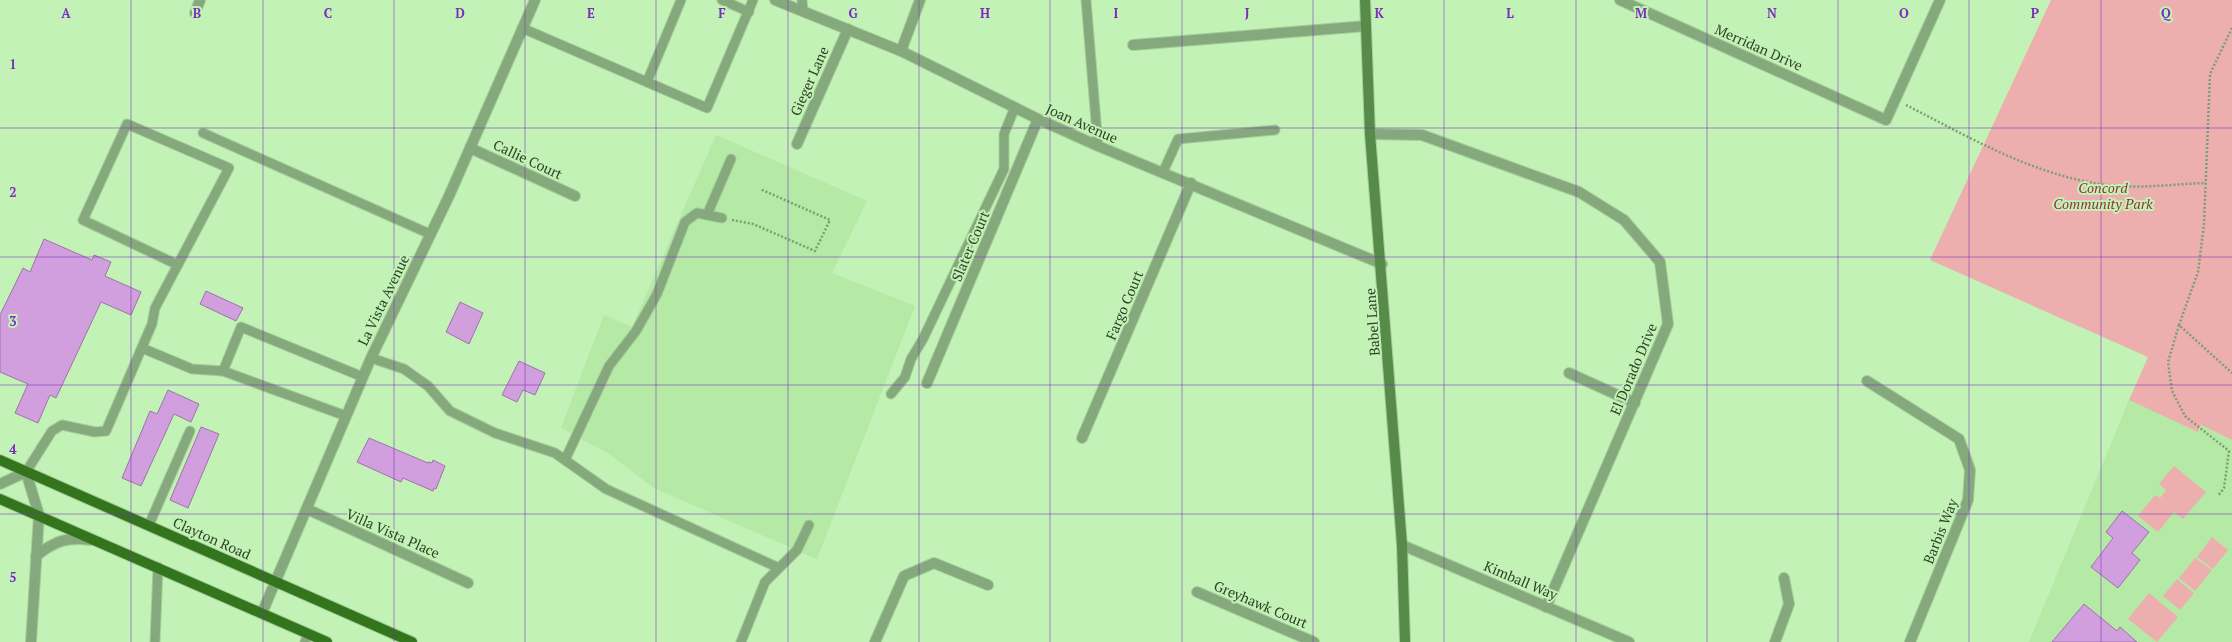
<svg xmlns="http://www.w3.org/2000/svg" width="2232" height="642" font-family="'PT Serif',serif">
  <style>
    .built { fill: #b4e9a6 }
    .green { fill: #edafae }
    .building { fill: #d19fde; stroke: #9f73aa }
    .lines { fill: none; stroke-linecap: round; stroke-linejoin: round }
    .lane-casing { stroke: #a4ce99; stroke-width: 11 }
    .street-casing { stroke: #a4ce99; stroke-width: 12 }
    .secondary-casing { stroke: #a4ce99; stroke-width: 12 }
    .primary-casing { stroke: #a4ce99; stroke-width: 12 }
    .path { stroke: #7b9e72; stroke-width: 2.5; stroke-dasharray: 2 2; stroke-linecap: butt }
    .lane { stroke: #86a87d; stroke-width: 9 }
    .street { stroke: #86a87d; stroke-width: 10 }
    .secondary { stroke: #578b49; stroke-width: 10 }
    .primary { stroke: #33751d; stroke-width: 10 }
    .grid { fill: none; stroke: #7b2cbf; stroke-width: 1; stroke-opacity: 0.55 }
    .labels { text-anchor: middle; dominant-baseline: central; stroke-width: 4; stroke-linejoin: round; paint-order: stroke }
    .street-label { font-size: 14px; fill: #2d4028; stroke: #c2f2b5 }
    .park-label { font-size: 14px; font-style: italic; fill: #933039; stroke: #c2f2b5 }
    .grid-label { font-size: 13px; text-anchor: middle; font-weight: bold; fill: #7b2cbf; stroke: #c2f2b5; stroke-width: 4; stroke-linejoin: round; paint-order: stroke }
  </style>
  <rect width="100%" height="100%" fill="#c2f2b5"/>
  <g class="built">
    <path d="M716,135L867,201L832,273L915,306L817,559L654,488L609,454L561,428L604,315L632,327Z"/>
    <path d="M2129,400L2198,431L2201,425L2232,440V642H2029Z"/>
  </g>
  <g class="green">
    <path d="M2051,0H2232V440L2201,425L2198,432L2129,400L2148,357L1930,260Z"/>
    <path d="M2174,466L2206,492L2183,519L2174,512L2158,532L2138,516L2155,495L2160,498L2166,490L2159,484Z"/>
    <path d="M2212,537L2228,550L2213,569L2197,557Z"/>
    <path d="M2195,558L2212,570L2195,591L2179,578Z"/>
    <path d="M2177,579L2194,593L2180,610L2163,596Z"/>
    <path d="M2149,593L2178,617L2157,642L2128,619Z"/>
  </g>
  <g class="building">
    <path d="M44,239L92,260L94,255L111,262L105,276L141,292L131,315L101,302L56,398L50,395L38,423L15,413L28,384L0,372V315L23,268L30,272Z"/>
    <path d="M206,291L243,308L236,321L200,304Z"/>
    <path d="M460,302L483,313L469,344L446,332Z"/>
    <path d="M519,361L545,373L535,395L523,390L517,402L502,395Z"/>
    <path d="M168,390L199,404L191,422L174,414L141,486L122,478L150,411L157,414Z"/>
    <path d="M201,427L219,434L188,508L170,500Z"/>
    <path d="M369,438L428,463V462L432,463L433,460L445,466L436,489L434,488L433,491L403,478L401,482L357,462Z"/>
    <path d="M2122,511L2149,532L2132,553L2140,560L2118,588L2091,567L2113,538L2106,532Z"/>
    <path d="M2084,604L2117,631L2120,627L2137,642H2052Z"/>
  </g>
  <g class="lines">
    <g class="lane-casing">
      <g id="lane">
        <path d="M722,0L749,12"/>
        <path d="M802,0L803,11"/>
        <path d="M1086,0L1098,146"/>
        <path d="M522,28L707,108L753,0"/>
        <path d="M647,82L681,0"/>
        <path d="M203,133L430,234"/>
        <path d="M1163,172L1178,139L1275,130"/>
        <path d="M707,215L731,159"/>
        <path d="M142,348L192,369L223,371"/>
        <path d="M371,358L404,369L428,386L450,411L495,433L555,453L606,489L779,568"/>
        <path d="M891,394L905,377L911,359L923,339L1004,169V134L1015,107"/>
        <path d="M346,416L223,371L241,327L363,377"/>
        <path d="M565,460L609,366L636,331L657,294L685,222L697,213L722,218"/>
        <path d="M26,472L52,431L62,425L95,432L106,431L152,324L155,308L229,168L127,124L83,220L178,265"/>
        <path d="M149,525L190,431"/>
        <path d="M155,642L158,567"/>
        <path d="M305,642L308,634"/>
        <path d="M741,642L765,582L797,550L809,525"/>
      </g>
    </g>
    <g class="street-casing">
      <g id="street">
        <path d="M775,0L901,51L1038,119L1098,146L1382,264"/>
        <path d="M1620,0L1886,120L1940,0"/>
        <path d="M195,13L200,0"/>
        <path d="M1133,45L1366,26"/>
        <path d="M901,51L920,0"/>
        <path d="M1370,134L1422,135L1579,192L1624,220L1660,262L1668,324L1546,607"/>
        <path d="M797,144L848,29"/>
        <path d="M470,148L575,196"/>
        <path d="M1569,373L1635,403"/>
        <path d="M1867,381L1959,439L1970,470L1968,500L1910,642"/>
        <path d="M927,383L1038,119"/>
        <path d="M1082,438L1191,183"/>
        <path d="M0,484L26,472L39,515L31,642"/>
        <path d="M307,509L468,583"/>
        <path d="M1402,545L1629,642"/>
        <path d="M36,556C56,540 67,537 91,540"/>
        <path d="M1197,592L1314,642"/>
        <path d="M262,613L371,358L449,196L535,0"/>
        <path d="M875,642L904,576L934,563L988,585"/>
        <path d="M1775,642L1789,604L1784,578"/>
      </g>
    </g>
    <g class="secondary-casing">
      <path id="secondary" d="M1365,0L1370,134L1402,545L1405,642"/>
    </g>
    <g class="primary-casing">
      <g id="primary">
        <path d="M0,460L412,642"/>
        <path d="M0,499L327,642"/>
      </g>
    </g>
    <g class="path">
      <path d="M2232,28L2210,74L2204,224L2198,272L2179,325L2232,373"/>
      <path d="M1906,105C1973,139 2041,180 2118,186C2146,188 2177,184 2206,183"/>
      <path d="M732,220L753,224L815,251L830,220L760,189"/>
      <path d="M2179,325L2168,362L2172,391L2185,416L2229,451L2224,488L2218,496"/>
    </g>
    <use href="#lane" class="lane"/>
    <use href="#street" class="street"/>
    <use href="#secondary" class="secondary"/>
    <use href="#primary" class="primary"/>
  </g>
  <path class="grid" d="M131,0V642M263,0V642M394,0V642M525,0V642M656,0V642M788,0V642M919,0V642M1050,0V642M1182,0V642M1313,0V642M1444,0V642M1576,0V642M1707,0V642M1838,0V642M1969,0V642M2101,0V642M0,128H2232M0,257H2232M0,385H2232M0,514H2232"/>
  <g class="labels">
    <g class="street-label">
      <text transform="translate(1759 47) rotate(24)">Merridan Drive</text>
      <text transform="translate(809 81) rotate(-66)">Gieger Lane</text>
      <text transform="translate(1082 123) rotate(24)">Joan Avenue</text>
      <text transform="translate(528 159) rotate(25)">Callie Court</text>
      <text transform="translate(970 246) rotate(-67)">Slater Court</text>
      <text transform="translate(383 300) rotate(-64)">La Vista Avenue</text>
      <text transform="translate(1124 305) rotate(-67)">Fargo Court</text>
      <text transform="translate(1372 322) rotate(-94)">Babel Lane</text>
      <text transform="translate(1633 369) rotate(-67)">El Dorado Drive</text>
      <text transform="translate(1940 531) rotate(-68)">Barbis Way</text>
      <text transform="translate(393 533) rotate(24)">Villa Vista Place</text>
      <text transform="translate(212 538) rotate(24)">Clayton Road</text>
      <text transform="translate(1521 580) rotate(23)">Kimball Way</text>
      <text transform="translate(1261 604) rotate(23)">Greyhawk Court</text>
    </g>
    <g class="park-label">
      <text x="2103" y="187">Concord<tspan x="2103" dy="16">Community Park</tspan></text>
    </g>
  </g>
  <g class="grid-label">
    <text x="66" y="18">A</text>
    <text x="197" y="18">B</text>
    <text x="328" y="18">C</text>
    <text x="460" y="18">D</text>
    <text x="591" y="18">E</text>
    <text x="722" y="18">F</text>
    <text x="853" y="18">G</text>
    <text x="985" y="18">H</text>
    <text x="1116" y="18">I</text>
    <text x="1247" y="18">J</text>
    <text x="1379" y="18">K</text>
    <text x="1510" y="18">L</text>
    <text x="1641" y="18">M</text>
    <text x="1772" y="18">N</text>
    <text x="1904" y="18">O</text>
    <text x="2035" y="18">P</text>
    <text x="2166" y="18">Q</text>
    <text x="13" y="69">1</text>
    <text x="13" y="197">2</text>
    <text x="13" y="326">3</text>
    <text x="13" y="454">4</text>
    <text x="13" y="582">5</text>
  </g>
</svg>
